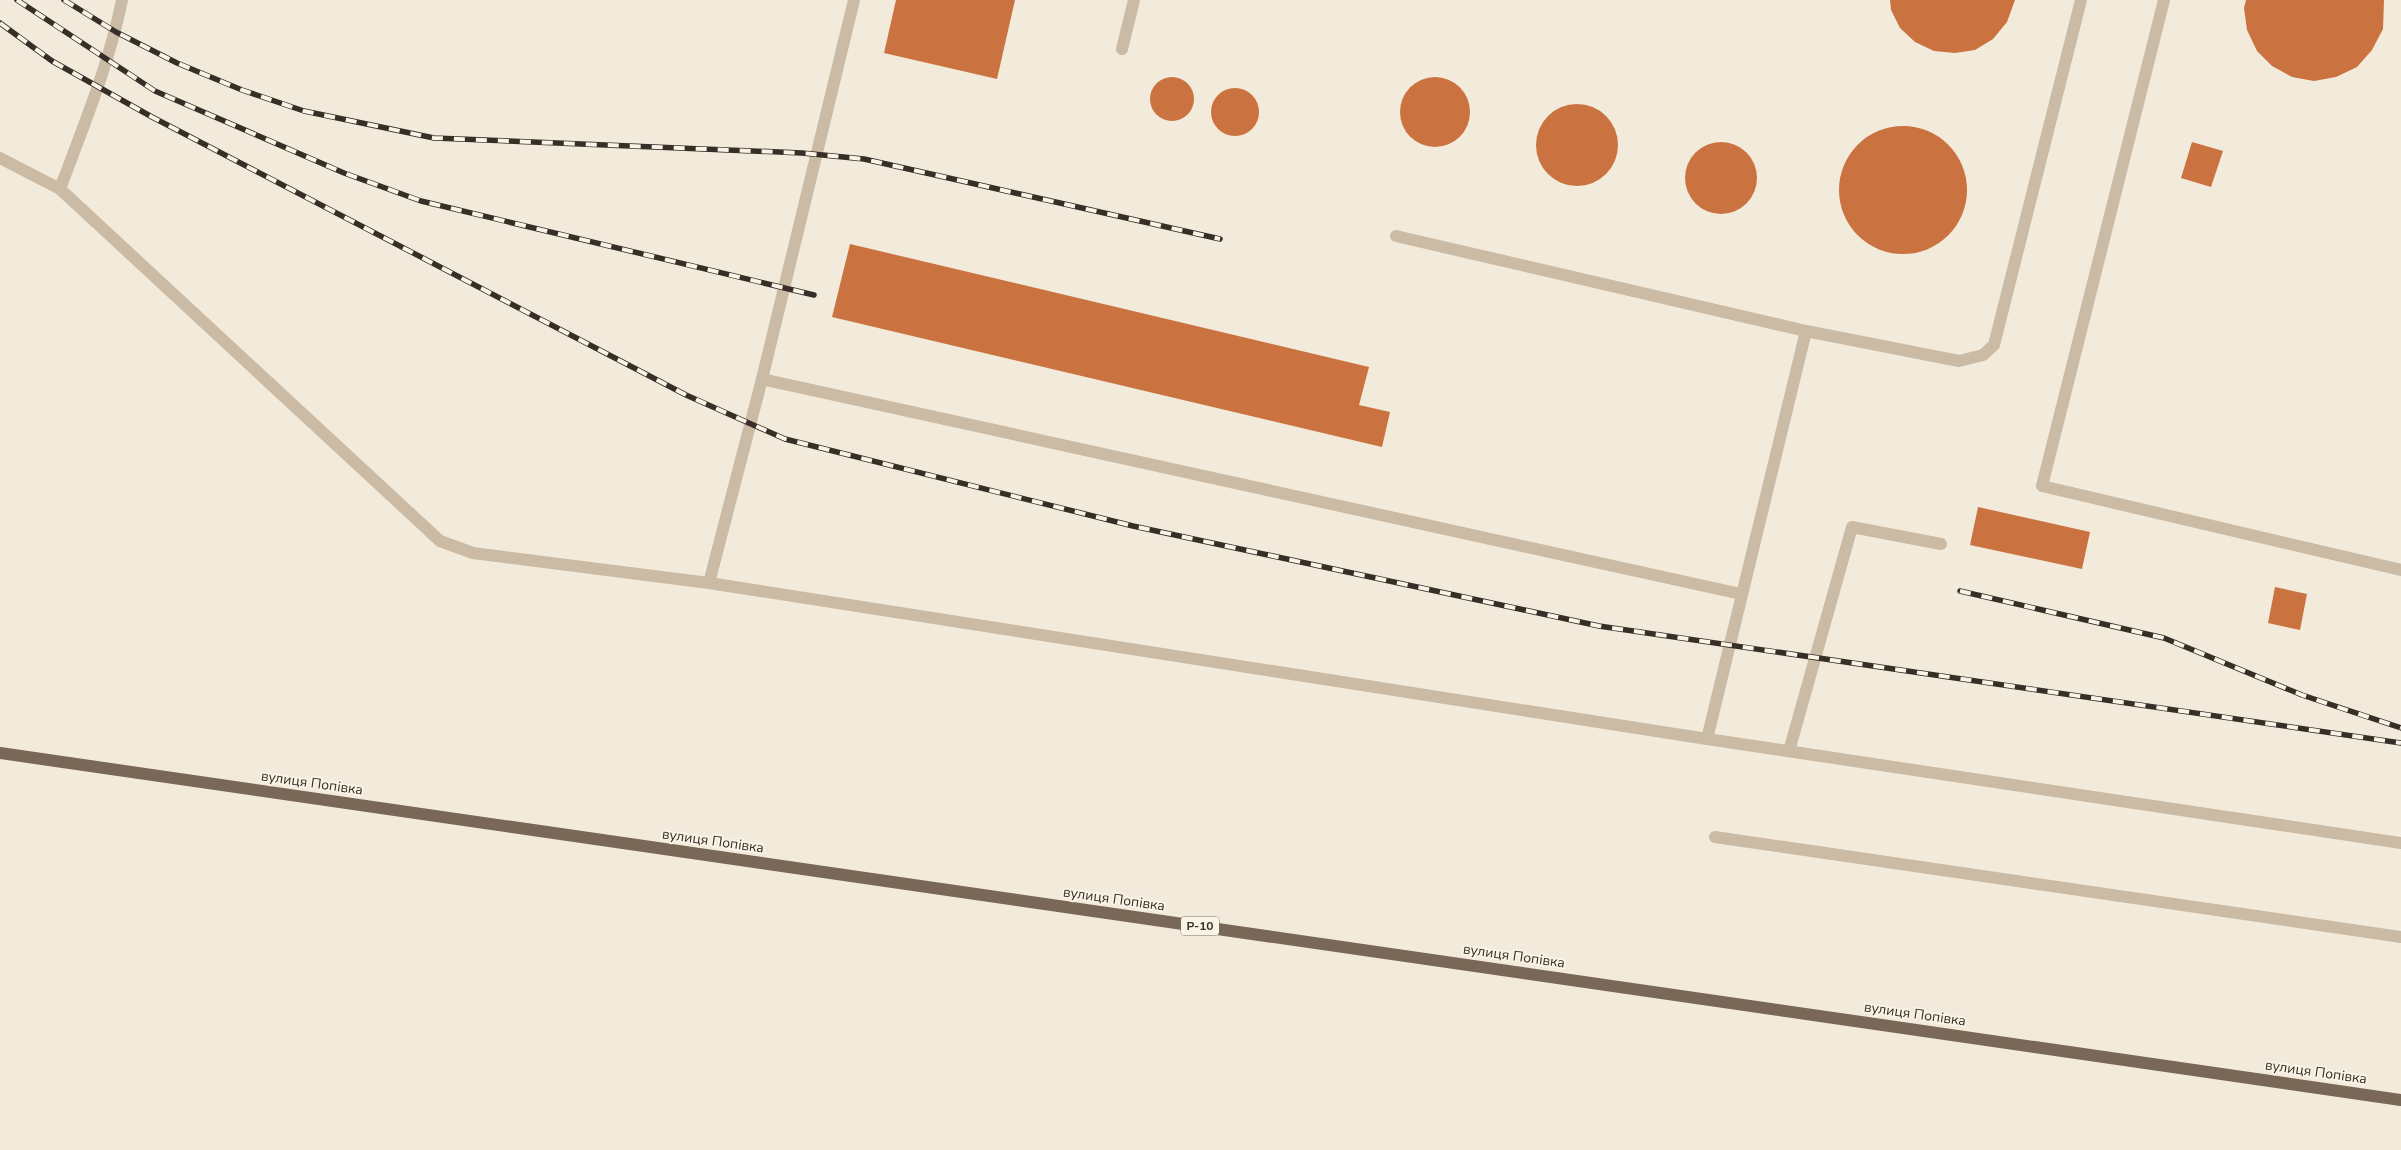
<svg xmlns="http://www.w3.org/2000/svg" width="2401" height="1150" font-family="'Nunito Sans',sans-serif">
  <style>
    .building { fill: #ca7340 }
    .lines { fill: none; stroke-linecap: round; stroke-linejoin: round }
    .lane { stroke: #cbbba5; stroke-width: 12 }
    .primary { stroke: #796757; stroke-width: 12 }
    .rail-casing { stroke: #362e27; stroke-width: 5.5 }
    .rail { stroke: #faf3e6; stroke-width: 4; stroke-dasharray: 11; stroke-linecap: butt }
    .labels { text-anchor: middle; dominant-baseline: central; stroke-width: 4; stroke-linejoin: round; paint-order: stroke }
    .shield { fill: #faf3e6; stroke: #716960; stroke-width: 1 }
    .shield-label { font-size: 12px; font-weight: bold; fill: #362e27 }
    .street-label { font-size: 14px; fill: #362e27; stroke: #faf3e6 }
  </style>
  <rect width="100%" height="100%" fill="#f2eada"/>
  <g class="building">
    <path d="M896,0H1015L997,79L884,53Z"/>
    <path d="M1890,0H2015L2007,22L1993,39L1975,50L1955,53L1934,51L1915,42L1900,28L1891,10Z"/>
    <path d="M2246,0H2384L2383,29L2372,50L2357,67L2336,77L2314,81L2292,77L2272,66L2257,51L2247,30L2244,8Z"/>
    <circle cx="1172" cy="99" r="22"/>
    <circle cx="1435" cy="112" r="35"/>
    <circle cx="1235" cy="112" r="24"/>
    <circle cx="1577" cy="145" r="41"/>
    <circle cx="1903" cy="190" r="64"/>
    <path d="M2192,142L2223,151L2211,187L2181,178Z"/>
    <circle cx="1721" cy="178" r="36"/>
    <path d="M850,244L1369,367L1359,405L1390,412L1382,447L832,317Z"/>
    <path d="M1978,507L2090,532L2082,569L1970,545Z"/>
    <path d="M2275,587L2307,594L2300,630L2268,623Z"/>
  </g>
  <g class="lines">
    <g class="lane">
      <path d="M2164,0L2042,486L2401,570"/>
      <path d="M1122,49L1134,0"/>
      <path d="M0,158L60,189L440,541L473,553L709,583L1707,739L2401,843"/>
      <path d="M60,189C83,127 109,65 122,0"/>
      <path d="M1396,236L1806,331L1959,361L1983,355L1994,345L2081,0"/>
      <path d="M762,379L854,0"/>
      <path d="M709,583L762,379L1741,594"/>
      <path d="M1707,739L1806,331"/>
      <path d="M1789,751L1852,527L1941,544"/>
      <path d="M1715,837L2401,937"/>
    </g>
    <path class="primary" d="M0,753L2401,1100"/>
    <g class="rail-casing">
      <g id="rail">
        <path d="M17,0L155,91L344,173L421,201L814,295"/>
        <path d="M64,0L116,32L177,63L242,90L304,111L434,138L802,153L864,159L1220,239"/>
        <path d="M0,23L52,61L152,117L686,395L785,439L1133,526L1599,626L2401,743"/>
        <path d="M1960,591L2164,638L2302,695L2401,728"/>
      </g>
    </g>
    <use href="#rail" class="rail"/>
  </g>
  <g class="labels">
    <rect class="shield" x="1181" y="916.5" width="38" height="19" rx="4"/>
    <g class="shield-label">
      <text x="1200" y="926">Р-10</text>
    </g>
    <g class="street-label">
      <text transform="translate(312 783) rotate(8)">вулиця Попівка</text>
      <text transform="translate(713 841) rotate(8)">вулиця Попівка</text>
      <text transform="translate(1114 899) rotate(8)">вулиця Попівка</text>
      <text transform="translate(1514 956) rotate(8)">вулиця Попівка</text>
      <text transform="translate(1915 1014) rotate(8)">вулиця Попівка</text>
      <text transform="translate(2316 1072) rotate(8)">вулиця Попівка</text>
    </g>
  </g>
</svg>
